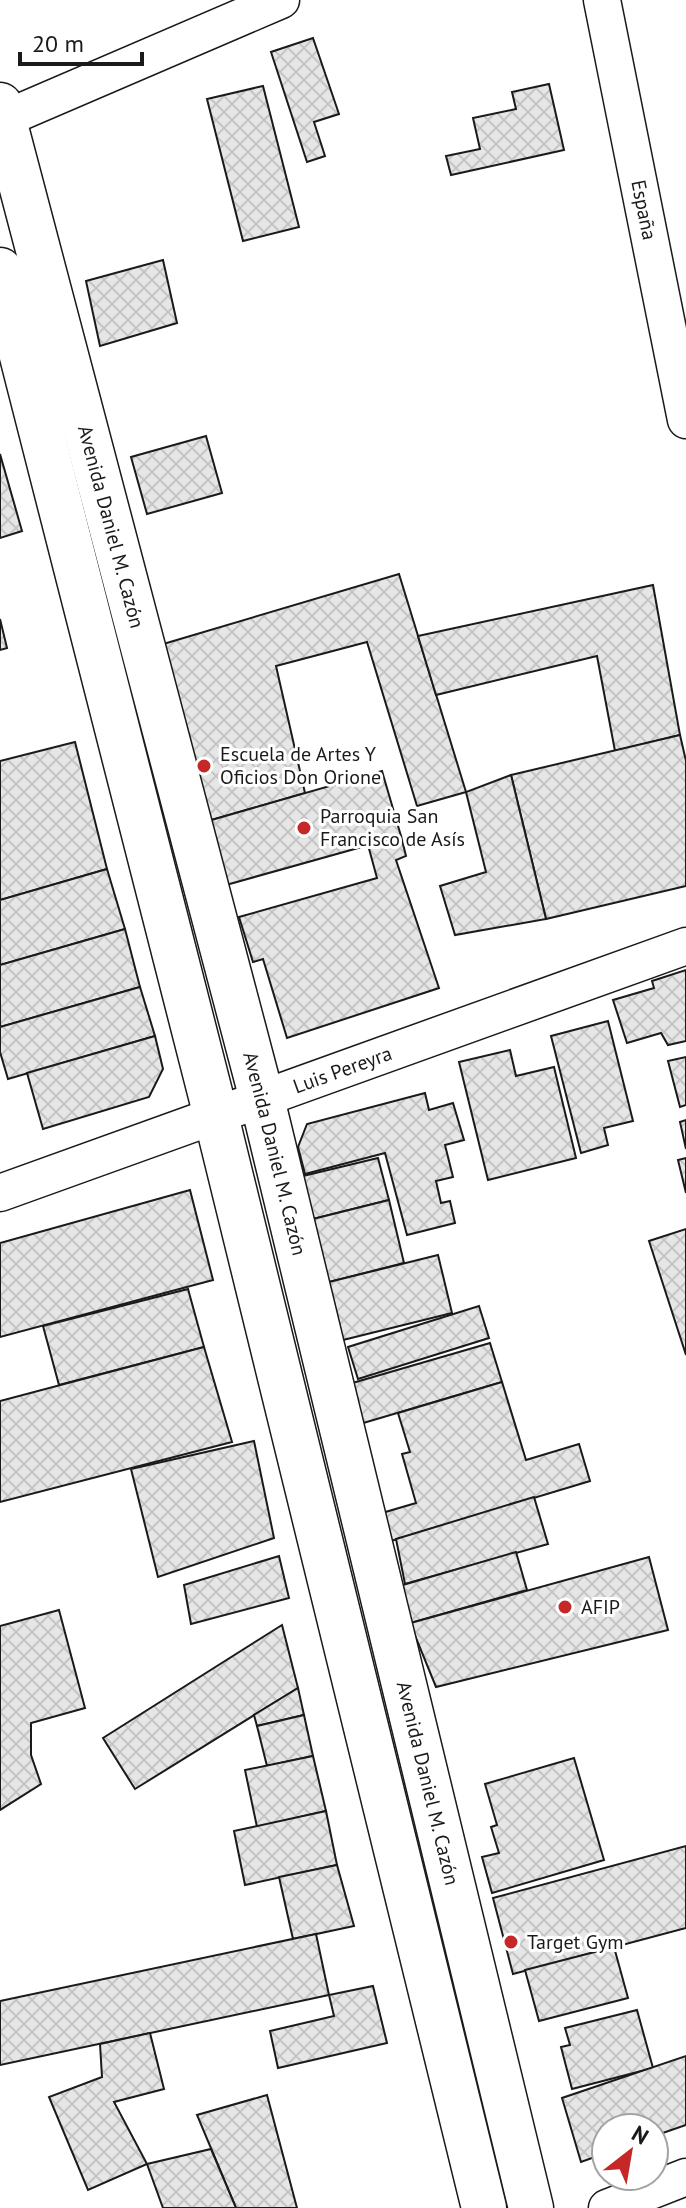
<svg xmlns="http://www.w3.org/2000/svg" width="686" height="2208" font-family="'PT Sans',sans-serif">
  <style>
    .building { fill: url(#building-cross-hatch); stroke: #1a1a1a; stroke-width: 2 }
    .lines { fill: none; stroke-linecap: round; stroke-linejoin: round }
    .minor-casing { stroke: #1a1a1a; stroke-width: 39 }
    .secondary-casing { stroke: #1a1a1a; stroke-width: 47 }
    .minor { stroke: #fff; stroke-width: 36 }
    .secondary { stroke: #fff; stroke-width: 44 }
    .poi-dot { fill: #c62828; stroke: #fff; stroke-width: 3 }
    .labels { text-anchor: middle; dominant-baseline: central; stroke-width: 6; stroke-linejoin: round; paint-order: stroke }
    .street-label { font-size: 20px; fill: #1a1a1a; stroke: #fff }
    .poi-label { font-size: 20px; fill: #1a1a1a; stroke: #fff; text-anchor: start }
  </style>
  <defs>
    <pattern id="building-cross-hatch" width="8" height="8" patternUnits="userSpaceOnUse" patternTransform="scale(2)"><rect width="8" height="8" fill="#e6e6e6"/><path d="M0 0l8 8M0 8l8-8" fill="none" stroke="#c5c5c5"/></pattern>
  </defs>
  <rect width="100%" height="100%" fill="#fff"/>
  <g class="building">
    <path d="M313,38L339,114L314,122L325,156L307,162L271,52Z"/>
    <path d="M549,84L564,150L451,175L446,156L480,149L473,118L516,109L512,92Z"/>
    <path d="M263,86L299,227L243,241L207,99Z"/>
    <path d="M163,260L177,323L100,346L86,281Z"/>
    <path d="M206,436L222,493L147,514L131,457Z"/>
    <path d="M0,454L22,531L0,538Z"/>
    <path d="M399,574L466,792L417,806L367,642L276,666L305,793L208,821L160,645Z"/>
    <path d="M653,585L680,735L615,751L597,656L436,695L418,636Z"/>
    <path d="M0,619L7,648L0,650Z"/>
    <path d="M680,735L686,761V886L546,919L511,775Z"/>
    <path d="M75,742L107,869L0,900V761Z"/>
    <path d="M382,771L401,836L226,885L208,821Z"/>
    <path d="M511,775L546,919L455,935L440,886L486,872L466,792Z"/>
    <path d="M401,836L406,856L396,860L439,988L287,1038L263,959L253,962L239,917L377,878L368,845Z"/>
    <path d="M107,869L125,929L0,965V900Z"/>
    <path d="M125,929L140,987L0,1027V965Z"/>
    <path d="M686,970V1041L668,1045L661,1033L627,1043L613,1000L654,988L652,981Z"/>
    <path d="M140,987L155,1036L8,1079L0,1052V1027Z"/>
    <path d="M608,1021L633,1121L604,1128L608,1145L581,1153L551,1036Z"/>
    <path d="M155,1036L163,1069L149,1097L43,1129L27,1073Z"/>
    <path d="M510,1050L516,1076L554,1067L576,1158L488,1180L459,1062Z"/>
    <path d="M686,1057V1105L680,1107L668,1061Z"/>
    <path d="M425,1093L429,1110L453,1103L464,1140L445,1145L453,1177L436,1181L441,1203L450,1201L455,1223L407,1235L385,1153L305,1174L298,1147L307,1124Z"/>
    <path d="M686,1120V1149L680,1122Z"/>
    <path d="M378,1158L389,1200L313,1219L303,1176Z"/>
    <path d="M686,1158V1193L678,1160Z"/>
    <path d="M190,1190L213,1280L0,1337V1243Z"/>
    <path d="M389,1200L404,1263L329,1282L313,1219Z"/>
    <path d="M686,1229V1355L649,1241Z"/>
    <path d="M438,1255L452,1313L343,1340L329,1282Z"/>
    <path d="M188,1289L204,1347L59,1385L43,1326Z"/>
    <path d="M479,1306L489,1338L358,1379L348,1347Z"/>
    <path d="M490,1343L502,1382L360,1424L349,1384Z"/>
    <path d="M204,1347L232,1442L0,1502V1401Z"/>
    <path d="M502,1382L526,1460L579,1444L590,1481L391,1541L382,1513L416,1503L402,1454L410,1452L398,1413Z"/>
    <path d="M254,1441L274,1538L158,1577L131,1469Z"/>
    <path d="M534,1497L548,1544L405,1584L396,1539Z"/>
    <path d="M516,1552L527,1590L407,1624L396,1587Z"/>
    <path d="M279,1556L289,1598L191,1624L184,1585Z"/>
    <path d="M649,1557L668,1630L436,1687L412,1628L407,1624Z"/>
    <path d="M59,1610L85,1708L31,1723V1755L41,1784L0,1810V1626Z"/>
    <path d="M282,1625L298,1688L135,1789L103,1738Z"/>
    <path d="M298,1688L304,1715L257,1726L254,1715Z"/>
    <path d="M304,1715L313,1756L267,1766L257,1726Z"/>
    <path d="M313,1756L326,1811L257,1827L245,1770Z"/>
    <path d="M574,1758L604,1860L492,1893L482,1857L499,1853L491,1827L497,1825L485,1784Z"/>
    <path d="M326,1811L337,1865L245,1885L234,1831Z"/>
    <path d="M686,1846V1928L513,1974L493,1898Z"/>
    <path d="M337,1865L354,1926L293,1939L279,1877Z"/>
    <path d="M316,1934L329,1995L0,2065V2001Z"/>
    <path d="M614,1947L628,1998L539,2021L525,1970Z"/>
    <path d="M373,1986L387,2043L278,2068L270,2031L334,2016L329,1995Z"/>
    <path d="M637,2010L653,2068L572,2089L561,2047L570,2045L565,2028Z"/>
    <path d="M150,2033L164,2089L114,2102L147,2164L88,2190L49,2097L102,2077L100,2044Z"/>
    <path d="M686,2056V2125L654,2136V2128H606V2153L581,2162L562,2098Z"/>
    <path d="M267,2095L297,2208H236L197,2115Z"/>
    <path d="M211,2149L236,2208H163L147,2164Z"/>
  </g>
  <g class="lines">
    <g class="minor-casing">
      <g id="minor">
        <path id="s1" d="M602,0L686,420"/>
        <path d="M4,119L281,0"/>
        <path id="s2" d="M0,1193L686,946"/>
        <path d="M607,2208L686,2177"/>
      </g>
    </g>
    <g class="secondary-casing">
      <g id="secondary">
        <path id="s3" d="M0,105L262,1099L531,2208"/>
        <path d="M0,270L216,1116L484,2208"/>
      </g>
    </g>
    <use href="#minor" class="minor"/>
    <use href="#secondary" class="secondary"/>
  </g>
  <g class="poi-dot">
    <circle cx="204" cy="766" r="8"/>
    <circle cx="304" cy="828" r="8"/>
    <circle cx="565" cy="1607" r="8"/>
    <circle cx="511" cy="1942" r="8"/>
  </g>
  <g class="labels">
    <g class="street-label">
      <text stroke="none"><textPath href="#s1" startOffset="214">España</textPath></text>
      <text stroke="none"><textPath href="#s3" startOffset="436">Avenida Daniel M. Cazón</textPath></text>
      <text stroke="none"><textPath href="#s2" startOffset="364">Luis Pereyra</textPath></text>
      <text stroke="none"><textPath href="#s3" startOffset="1084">Avenida Daniel M. Cazón</textPath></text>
      <text stroke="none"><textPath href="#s3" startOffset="1732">Avenida Daniel M. Cazón</textPath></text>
    </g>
    <g class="poi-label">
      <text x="220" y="754">Escuela de Artes Y<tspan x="220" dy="23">Oficios Don Orione</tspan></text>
      <text x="320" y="816">Parroquia San<tspan x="320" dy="23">Francisco de Asís</tspan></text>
      <text x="581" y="1607">AFIP</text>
      <text x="527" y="1942">Target Gym</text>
    </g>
  </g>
  <g transform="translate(630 2152) rotate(31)"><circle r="38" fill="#ffffff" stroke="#a3a3a3" stroke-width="2"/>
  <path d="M0-6L14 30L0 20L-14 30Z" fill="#c62828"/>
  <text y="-12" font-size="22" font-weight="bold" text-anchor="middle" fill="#1a1a1a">N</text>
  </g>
  <path d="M20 52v12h122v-12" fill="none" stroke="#1a1a1a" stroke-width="4"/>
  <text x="32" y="52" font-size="24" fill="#1a1a1a" stroke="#ffffff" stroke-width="6" paint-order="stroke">20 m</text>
</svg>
